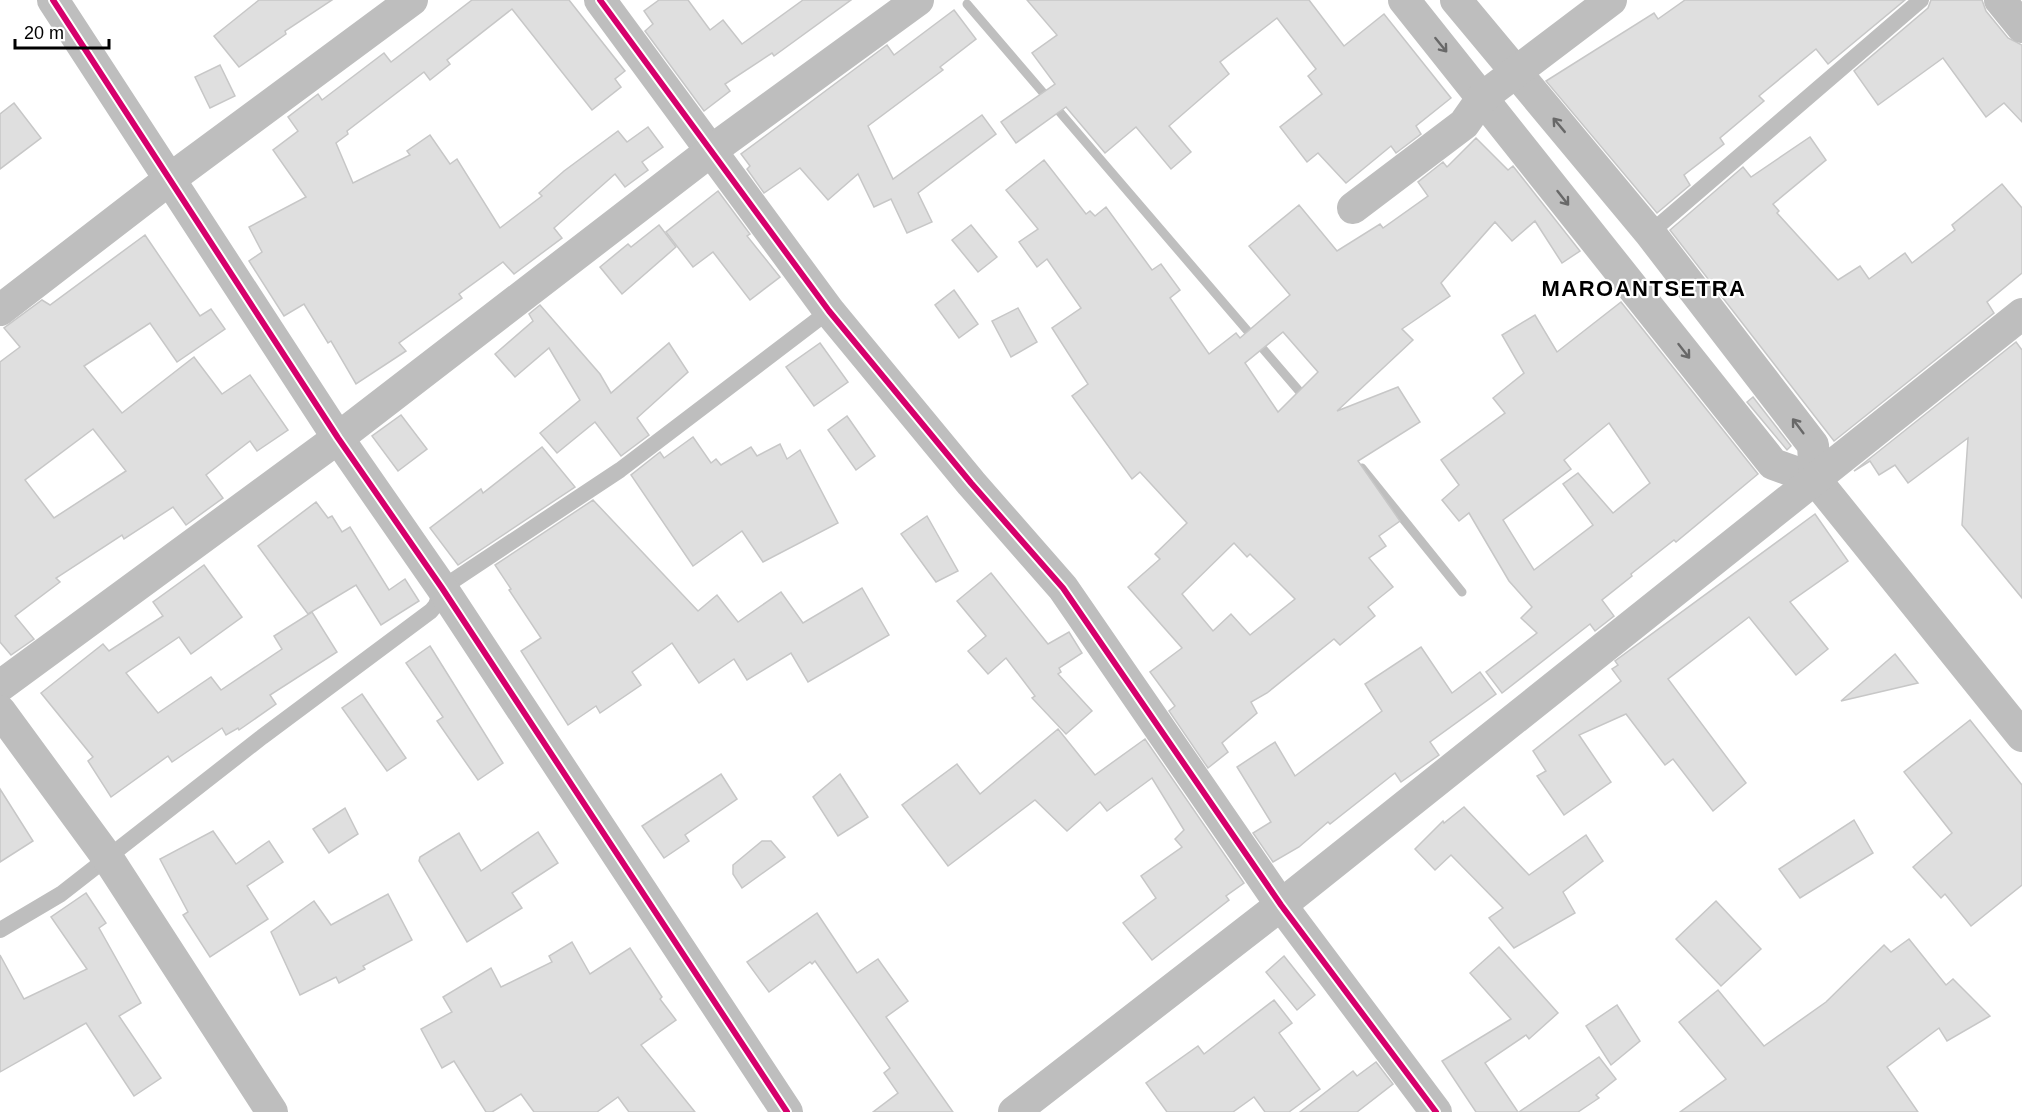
<svg xmlns="http://www.w3.org/2000/svg" width="2022" height="1112" font-family="Helvetica,sans-serif">
  <style>
    .lines { fill: none; stroke-linecap: round; stroke-linejoin: round }
    .stream { stroke: #bfbfbf; stroke-width: 9 }
    .building { fill: #dfdfdf; stroke: #c7c7c7; stroke-width: 1.5; fill-rule: evenodd }
    .service { stroke: #bebebe; stroke-width: 16 }
    .minor { stroke: #bebebe; stroke-width: 32 }
    .cycleway-casing { stroke: #fff; stroke-width: 10 }
    .cycleway { stroke: #d6006c; stroke-width: 6 }
    .oneway { stroke: #686868 }
    .labels { text-anchor: middle; dominant-baseline: central; stroke-width: 4.5; stroke-linejoin: round; paint-order: stroke }
    .district-label { font-size: 22px; font-weight: bold; letter-spacing: 1.5px; fill: #000; stroke: #fff }
  </style>
  <rect width="100%" height="100%" fill="#fff"/>
  <g class="lines">
    <g class="stream">
      <path d="M967,4L1306,399"/>
      <path d="M1362,468L1462,592"/>
    </g>
  </g>
  <g class="building">
    <path d="M259,0H332L285,31L286,34L239,67L214,36Z"/>
    <path d="M472,0H569L625,71L615,79L621,87L592,110L512,9L447,60L450,64L430,80L424,72L347,131L348,134L336,143L353,183L410,155L407,151L430,135L450,164L457,159L500,228L542,196L539,193L564,171L618,131L627,142L648,127L663,147L642,162L648,170L625,187L615,174L554,228L562,238L514,274L503,262L459,294L462,298L399,343L406,351L356,384L331,341L328,343L304,304L284,316L249,261L262,252L249,227L306,197L273,150L298,131L288,117L318,94L322,100L384,53L391,62Z"/>
    <path d="M659,0H688L710,30L723,20L742,44L803,0H851L774,56L772,53L725,84L730,91L704,111L645,31L653,24L644,11Z"/>
    <path d="M1027,0H1309L1344,46L1384,14L1451,98L1416,126L1421,134L1396,153L1391,146L1346,183L1318,153L1307,162L1280,127L1322,94L1308,76L1316,69L1277,18L1220,62L1229,74L1169,126L1191,152L1171,169L1136,127L1105,153L1066,107L1016,143L1001,122L1055,84L1032,53L1057,35Z"/>
    <path d="M1685,0H1905L1828,64L1816,49L1759,96L1764,101L1720,138L1724,144L1684,175L1690,185L1657,213L1546,81L1654,13L1658,19Z"/>
    <path d="M1931,0H1982L1986,11L2008,38L2022,45V122L2004,103L1986,117L1943,58L1878,105L1854,71L1928,8Z"/>
    <path d="M954,10L976,39L940,67L943,70L868,126L893,179L982,115L996,134L918,193L932,222L907,233L891,199L874,207L858,174L828,200L800,168L764,193L747,169L750,166L741,154L887,45L894,55Z"/>
    <path d="M220,65L235,96L210,108L195,77Z"/>
    <path d="M14,103L41,138L0,169V114Z"/>
    <path d="M1810,137L1826,160L1773,204L1779,211L1777,213L1838,280L1860,266L1869,279L1905,253L1912,263L1955,230L1952,225L2002,184L2022,208V273L1987,302L1994,313L1834,441L1670,230L1743,167L1751,177Z"/>
    <path d="M1476,138L1508,170L1513,166L1580,251L1562,263L1535,221L1512,241L1495,222L1441,283L1450,296L1402,329L1413,340L1337,411L1398,387L1420,422L1358,461L1400,521L1379,536L1386,546L1369,558L1393,587L1368,607L1375,616L1340,645L1334,639L1267,693L1251,702L1257,713L1222,743L1228,752L1208,768L1169,711L1175,706L1150,672L1182,648L1128,587L1160,559L1155,554L1187,523L1140,472L1132,479L1072,396L1088,384L1052,328L1081,308L1047,259L1037,267L1019,242L1038,229L1006,190L1044,160L1086,214L1090,211L1095,216L1106,207L1152,270L1161,264L1180,290L1170,298L1209,354L1236,333L1240,338L1290,295L1249,246L1299,205L1337,251L1380,224L1383,228L1428,196L1418,182L1443,162L1447,167ZM1283,332L1318,372L1278,412L1245,363ZM1234,543L1247,557L1250,554L1295,599L1250,635L1231,614L1213,631L1182,594Z"/>
    <path d="M718,191L750,234L747,236L780,277L750,300L713,252L693,267L666,232Z"/>
    <path d="M659,225L676,247L622,294L600,267L628,244L631,247Z"/>
    <path d="M971,225L997,257L978,272L952,240Z"/>
    <path d="M145,235L200,316L211,309L225,329L177,362L150,323L84,366L122,413L194,357L222,394L250,375L288,430L257,451L250,441L206,475L223,498L186,525L173,507L124,539L122,535L56,578L60,582L15,616L34,639L11,655L0,642V362L20,347L4,328L42,300L50,305ZM93,429L126,471L54,518L25,480Z"/>
    <path d="M954,290L978,324L959,338L935,305Z"/>
    <path d="M1621,302L1758,474L1676,542L1674,540L1631,574L1632,576L1602,600L1614,616L1595,631L1590,624L1502,693L1486,672L1537,633L1521,618L1532,607L1509,581L1469,513L1459,521L1442,500L1459,485L1441,460L1505,413L1493,398L1524,373L1502,335L1535,315L1557,352ZM1609,423L1650,483L1613,513L1578,473L1563,484L1593,525L1534,570L1503,520L1571,469L1564,460Z"/>
    <path d="M540,305L600,374L611,393L669,343L688,372L637,418L649,435L621,456L595,422L557,453L540,433L580,400L549,348L515,377L495,354L533,321L529,314Z"/>
    <path d="M1018,308L1037,342L1011,357L992,321Z"/>
    <path d="M2016,342L2022,350V598L1962,525L1968,438L1908,483L1895,465L1879,475L1870,461L1854,471Z"/>
    <path d="M820,343L848,382L814,406L786,367Z"/>
    <path d="M1753,397L1791,446L1787,450L1747,402Z"/>
    <path d="M401,415L427,449L398,471L372,436Z"/>
    <path d="M847,416L875,456L856,470L828,430Z"/>
    <path d="M693,437L711,463L716,459L721,465L751,447L757,456L780,444L787,459L800,450L838,523L763,562L742,531L693,566L631,475L660,452L664,458Z"/>
    <path d="M542,447L575,487L458,565L430,528L481,489L483,493Z"/>
    <path d="M593,500L698,611L717,595L738,622L781,592L803,623L862,588L889,635L808,682L791,653L747,680L734,659L699,683L672,643L632,672L641,685L600,713L596,706L568,725L521,651L541,638L509,590L511,589L495,565Z"/>
    <path d="M316,502L328,518L332,516L342,532L350,527L389,590L405,579L419,601L381,625L356,585L308,614L258,546Z"/>
    <path d="M1815,514L1848,561L1790,602L1828,649L1796,675L1749,617L1668,679L1746,783L1713,811L1673,759L1665,765L1626,714L1579,735L1611,782L1564,815L1537,776L1546,771L1533,751L1621,681L1612,669L1618,665L1615,661Z"/>
    <path d="M927,516L958,571L936,582L901,534Z"/>
    <path d="M204,565L242,617L191,654L179,637L126,673L158,713L211,677L221,690L282,649L274,636L312,612L337,652L270,695L276,704L239,730L238,728L226,735L222,728L172,762L168,756L111,797L88,761L93,757L41,693L103,644L109,651L163,616L153,602Z"/>
    <path d="M991,573L1048,644L1069,632L1082,653L1059,668L1061,672L1058,674L1092,711L1066,734L1032,698L1035,696L1006,658L988,674L968,651L986,636L957,601Z"/>
    <path d="M430,646L503,763L478,780L437,721L443,717L406,663Z"/>
    <path d="M1421,647L1452,693L1480,672L1496,694L1430,742L1439,755L1401,782L1395,773L1330,824L1328,822L1299,847L1273,862L1253,833L1271,822L1237,767L1275,742L1295,776L1382,711L1365,684Z"/>
    <path d="M1895,654L1918,683L1841,701Z"/>
    <path d="M362,694L406,758L387,771L342,708Z"/>
    <path d="M1970,720L2022,785V885L1971,926L1945,894L1941,898L1913,867L1952,833L1904,772Z"/>
    <path d="M1058,729L1095,775L1145,739L1244,883L1226,896L1229,900L1152,960L1123,923L1156,898L1141,876L1182,847L1175,839L1184,830L1152,778L1107,811L1100,802L1067,831L1035,800L948,866L902,805L957,764L980,794Z"/>
    <path d="M721,774L737,799L685,835L689,841L664,858L642,826Z"/>
    <path d="M840,774L868,817L838,836L813,797Z"/>
    <path d="M0,789L33,841L0,862Z"/>
    <path d="M1464,807L1529,875L1586,835L1603,861L1563,892L1575,913L1514,948L1489,918L1503,908L1451,855L1435,870L1415,849L1443,821L1444,823Z"/>
    <path d="M345,808L358,834L329,853L313,829Z"/>
    <path d="M1854,820L1873,853L1800,898L1779,869Z"/>
    <path d="M213,831L236,864L269,841L283,862L247,886L268,919L210,957L183,915L188,912L160,859Z"/>
    <path d="M538,832L558,863L512,893L522,908L467,942L419,861L420,857L459,833L481,871Z"/>
    <path d="M762,841H771L785,857L742,888L733,874V865Z"/>
    <path d="M86,893L106,923L99,928L141,1003L119,1016L161,1078L134,1096L86,1023L0,1072V955L24,999L87,969L51,917Z"/>
    <path d="M388,894L412,940L363,966L365,969L339,983L336,977L300,995L271,932L314,901L331,925Z"/>
    <path d="M1716,901L1761,949L1721,986L1676,939Z"/>
    <path d="M817,913L857,973L878,959L908,1001L886,1017L953,1112H873L898,1093L884,1073L890,1068L815,961L812,964L810,962L769,992L747,962Z"/>
    <path d="M1909,939L1946,985L1953,979L1990,1016L1947,1041L1939,1028L1887,1067L1918,1112H1680L1726,1079L1679,1022L1718,990L1764,1046L1826,1002L1884,945L1891,952Z"/>
    <path d="M572,942L590,974L630,948L662,997L660,999L676,1020L641,1045L695,1112H629L618,1097L597,1112H534L521,1094L492,1112H486L454,1061L442,1068L421,1029L452,1012L443,997L491,968L501,987L552,962L549,956Z"/>
    <path d="M1499,947L1558,1013L1529,1039L1526,1035L1485,1063L1518,1112H1476L1442,1061L1511,1019L1470,973Z"/>
    <path d="M1284,956L1315,995L1297,1010L1266,972Z"/>
    <path d="M1274,1000L1292,1023L1279,1033L1320,1089L1289,1112H1265L1254,1097L1233,1112H1167L1146,1083L1198,1046L1204,1054Z"/>
    <path d="M1617,1005L1640,1041L1611,1065L1586,1026Z"/>
    <path d="M1599,1057L1616,1079L1596,1095L1599,1098L1578,1112H1519Z"/>
    <path d="M1376,1062L1393,1084L1357,1112H1300L1353,1071L1357,1076Z"/>
  </g>
  <g class="lines">
    <g class="service">
      <path d="M1650,233L1921,0"/>
      <path d="M0,930L61,894L262,737L431,611L436,605L442,588L620,470L829,311"/>
    </g>
    <g class="minor">
      <path d="M53,0L338,438L442,588L787,1112"/>
      <path d="M600,0L829,311L971,483L1063,588L1281,905L1436,1112"/>
      <path d="M1404,0L1773,464L1815,479L2022,736"/>
      <path d="M1456,0L1650,233L1813,445L1815,479"/>
      <path d="M2000,0L2022,27"/>
      <path d="M1353,208L1464,124L1483,97L1611,0"/>
      <path d="M0,310L170,179L412,0"/>
      <path d="M0,686L338,438L712,150L918,0"/>
      <path d="M0,711L107,857L272,1112"/>
      <path d="M1014,1112L1281,905L2022,314"/>
    </g>
    <g class="cycleway-casing">
      <g id="cycleway">
        <path d="M53,0L338,438L442,588L787,1112"/>
        <path d="M600,0L829,311L971,483L1063,588L1281,905L1436,1112"/>
      </g>
    </g>
    <use href="#cycleway" class="cycleway"/>
  </g>
  <defs><path id="oneway-shaft" d="M-6 0H5M1.5-3L5.5 0L1.5 3" fill="none" stroke-width="1.6" stroke-linecap="round" stroke-linejoin="round" transform="scale(1.5)"/></defs>
  <g class="oneway">
    <use href="#oneway-shaft" transform="translate(1441 45) rotate(51)"/>
    <use href="#oneway-shaft" transform="translate(1559 125) rotate(-130)"/>
    <use href="#oneway-shaft" transform="translate(1563 198) rotate(52)"/>
    <use href="#oneway-shaft" transform="translate(1684 351) rotate(52)"/>
    <use href="#oneway-shaft" transform="translate(1798 426) rotate(-127)"/>
  </g>
  <g class="labels">
    <g class="district-label">
      <text x="1644" y="288">MAROANTSETRA</text>
    </g>
  </g>
  <path d="M15 39v9h94v-9" fill="none" stroke="#000000" stroke-width="3"/>
  <text x="24" y="39" font-size="18" fill="#000000" stroke="#ffffff" stroke-width="4.5" paint-order="stroke">20 m</text>
</svg>
